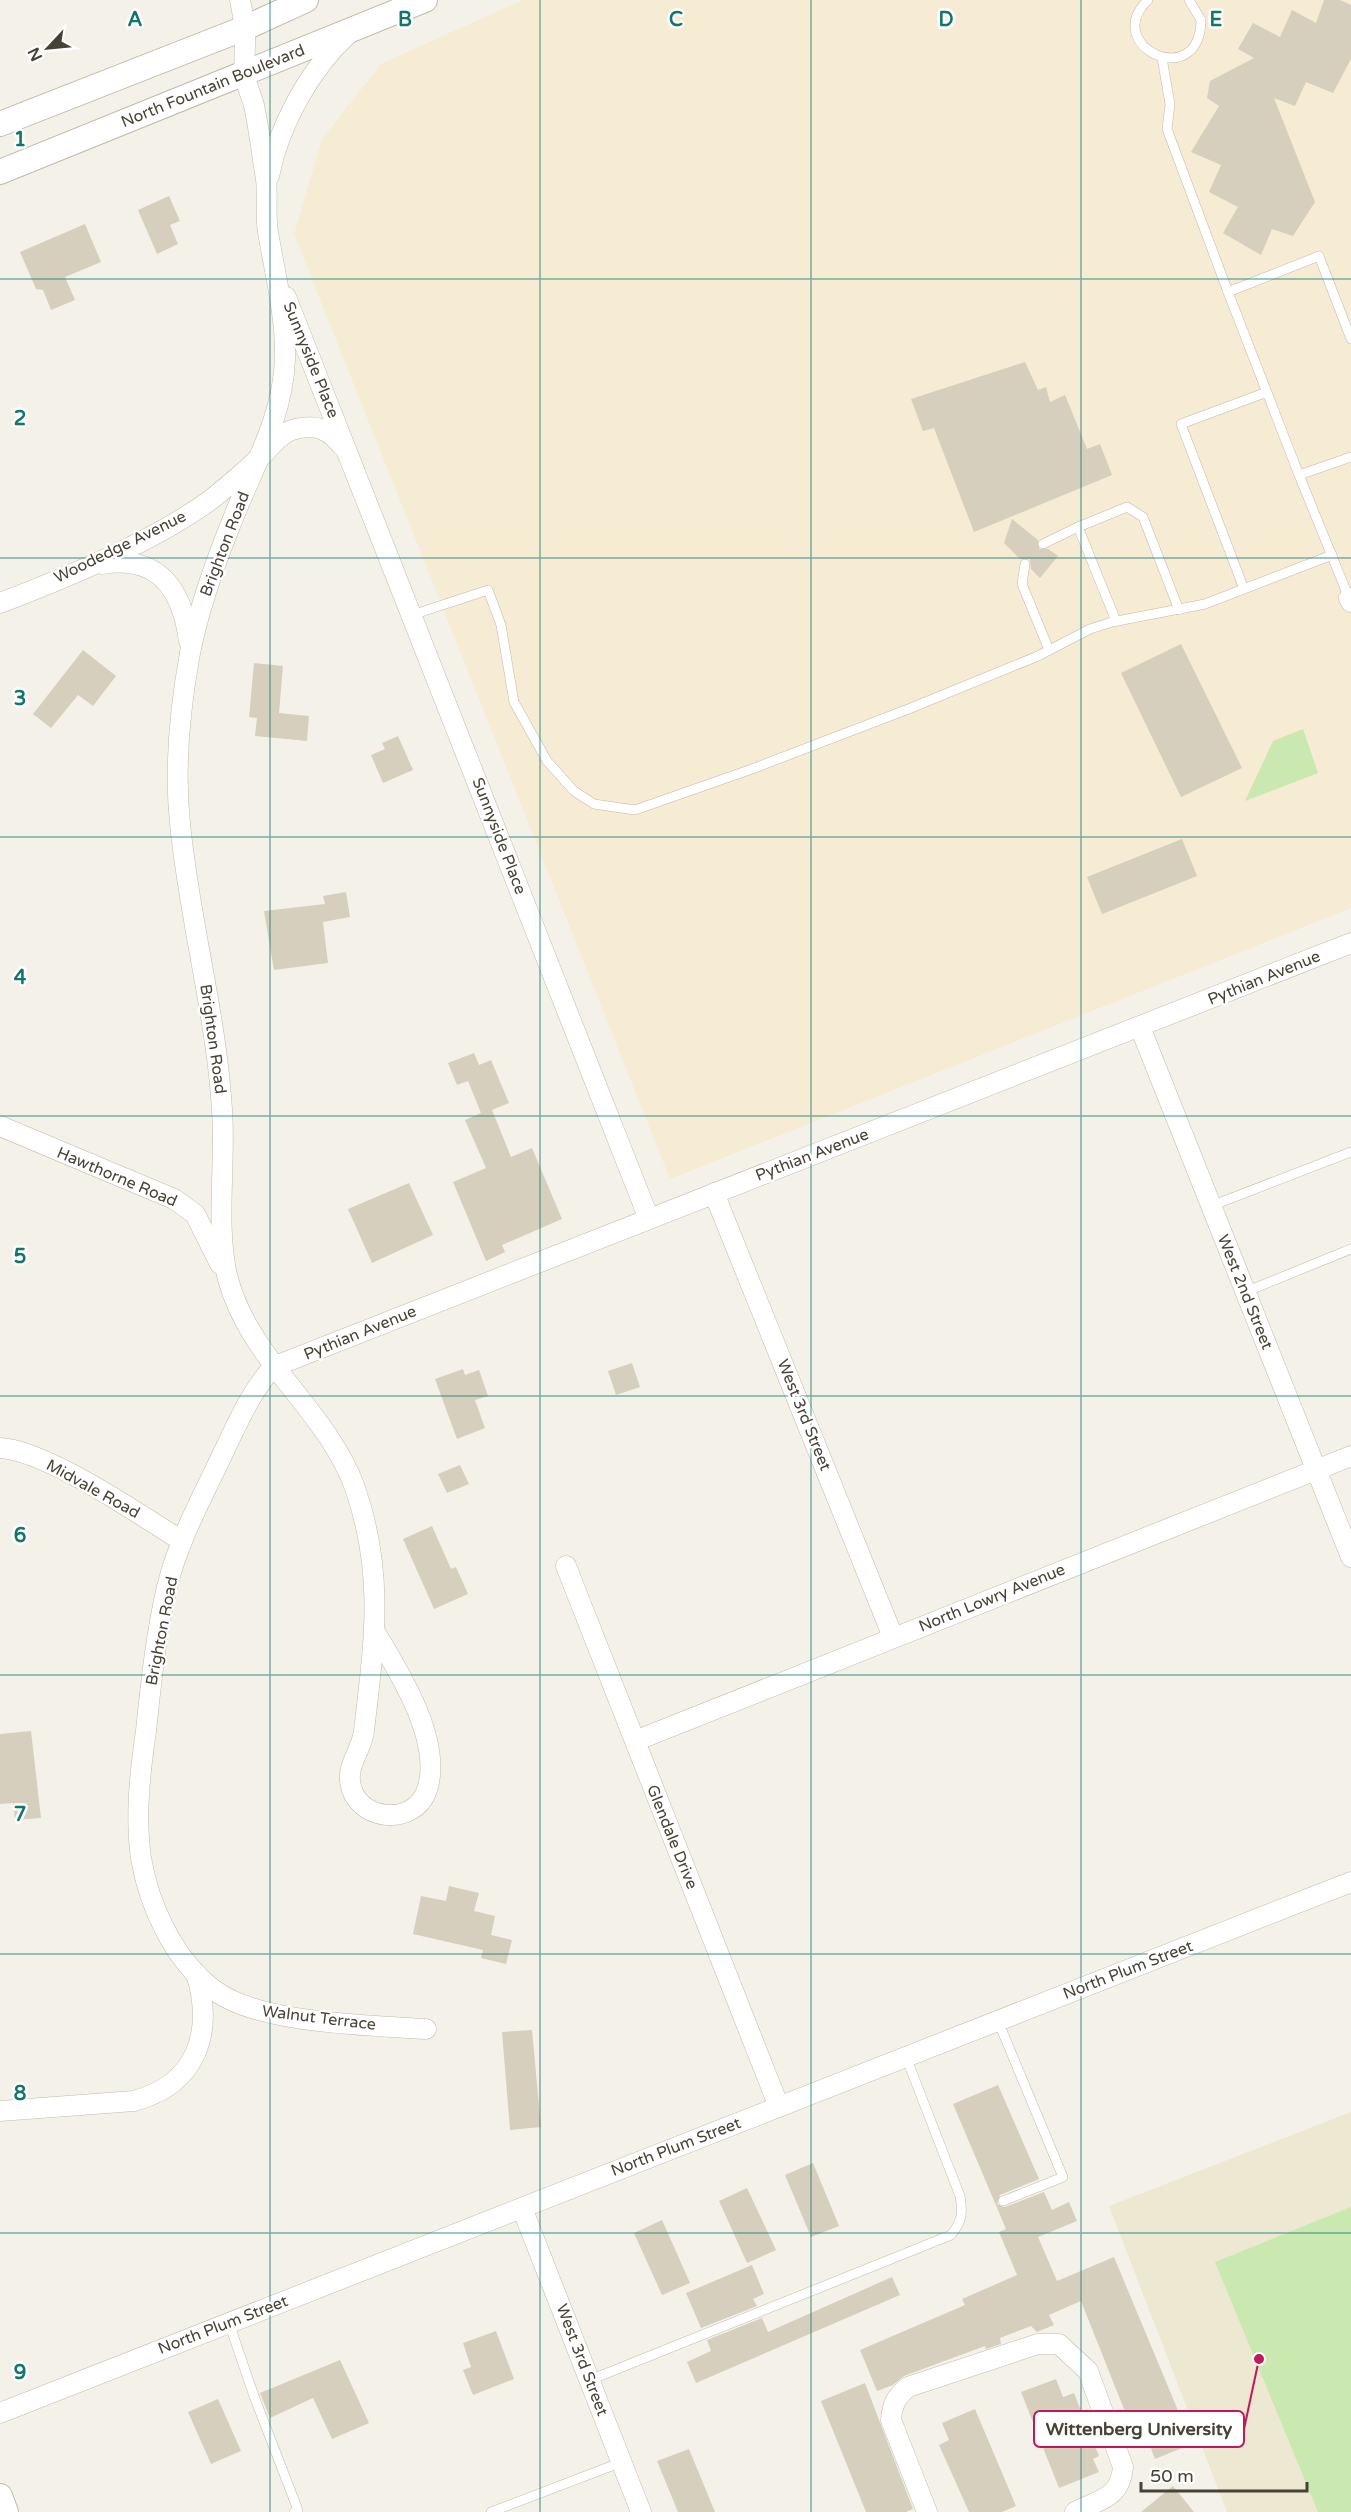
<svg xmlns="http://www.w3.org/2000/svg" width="1351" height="2512" font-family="'Varela Round',sans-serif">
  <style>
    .commercial { fill: #f6ebd3 }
    .education { fill: #ede8d1 }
    .green { fill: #c9e9b0 }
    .building { fill: #d6cfbd }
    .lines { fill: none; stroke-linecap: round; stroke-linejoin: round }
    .service-casing { stroke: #c0baaa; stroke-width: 10 }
    .minor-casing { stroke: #c0baaa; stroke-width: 21 }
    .tertiary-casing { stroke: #c0baaa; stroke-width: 26 }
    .service { stroke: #fff; stroke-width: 9 }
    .minor { stroke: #fff; stroke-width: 20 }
    .tertiary { stroke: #fff; stroke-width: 24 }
    .grid { fill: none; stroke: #0f766e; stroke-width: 1.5; stroke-opacity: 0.55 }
    .labels { text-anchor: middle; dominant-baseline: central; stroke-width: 5; stroke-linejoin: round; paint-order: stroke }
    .street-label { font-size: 16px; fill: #474236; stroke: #fff }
    .grid-label { font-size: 20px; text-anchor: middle; font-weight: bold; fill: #0f766e; stroke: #fff; stroke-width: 5; stroke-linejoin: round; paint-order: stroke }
    .leader { fill: none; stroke: #c2185b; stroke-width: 2 }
    .callout-dot { fill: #c2185b; stroke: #fff; stroke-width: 2 }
    .callout { fill: #fff; stroke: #c2185b; stroke-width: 2 }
    .callout-label { font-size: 18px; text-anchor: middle; font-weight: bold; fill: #474236 }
  </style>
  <rect width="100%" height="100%" fill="#f4f2e8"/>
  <path class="commercial" d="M523,0H1351V908L670,1179L294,234L322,139L381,64Z"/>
  <path class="education" d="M1351,2112V2512H1227L1109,2206Z"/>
  <g class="green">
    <path d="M1303,729L1318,773L1245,801L1273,741Z"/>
    <path d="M1351,2207V2512H1318L1215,2262Z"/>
  </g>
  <g class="building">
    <path d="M1324,0H1340L1351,5V59L1333,93L1306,82L1295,106L1274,98L1315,202L1293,236L1272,229L1261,255L1223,233L1238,207L1209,192L1221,165L1191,152L1219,106L1207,98L1210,81L1254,58L1238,49L1253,23L1280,37L1292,10L1316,23Z"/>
    <path d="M169,196L180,221L170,225L178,244L157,254L138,210Z"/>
    <path d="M85,224L101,262L65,277L75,300L51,310L43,290L36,289L20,252Z"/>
    <path d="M1025,362L1038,390L1046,387L1050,402L1065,395L1087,449L1100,444L1112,475L974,532L934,428L923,431L911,399Z"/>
    <path d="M1012,519L1038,540L1039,549H1048L1058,556L1040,578L1031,569L1030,559H1020L1004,543Z"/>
    <path d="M1181,644L1242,768L1181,797L1121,673Z"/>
    <path d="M83,650L116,676L93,706L78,695L51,728L33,714Z"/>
    <path d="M254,663L283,666L279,713L309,716L307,741L255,736L257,718L249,717Z"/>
    <path d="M398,736L413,770L383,783L371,755L385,749L382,743Z"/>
    <path d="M1182,839L1197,876L1102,914L1087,877Z"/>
    <path d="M346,892L350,917L323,922L328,963L274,970L264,911L325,904L323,896Z"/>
    <path d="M474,1053L479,1065L491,1060L509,1103L492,1110L511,1157L532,1148L562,1219L502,1245L505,1252L486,1261L453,1182L486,1168L465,1120L481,1113L468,1081L457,1085L448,1063Z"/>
    <path d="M409,1183L433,1235L372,1263L348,1209Z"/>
    <path d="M632,1363L640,1387L616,1395L608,1371Z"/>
    <path d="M463,1369L465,1375L479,1370L488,1396L475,1400L485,1428L457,1439L435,1379Z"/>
    <path d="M460,1465L469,1484L447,1493L438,1474Z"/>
    <path d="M432,1526L451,1569L456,1567L468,1594L434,1609L403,1539Z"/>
    <path d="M31,1731L41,1818L15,1820L13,1803L0,1804V1734Z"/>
    <path d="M449,1886L479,1893L474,1911L495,1916L491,1935L512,1940L506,1964L481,1958L483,1950L413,1934L421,1896L446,1901Z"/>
    <path d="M532,2030L541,2127L510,2130L502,2032Z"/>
    <path d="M998,2085L1039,2179L1000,2195L997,2204L1005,2207L1044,2192L1052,2210L1069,2202L1077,2221L1038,2237L1057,2281L1114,2257L1192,2444L1155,2459L1147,2438L1137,2442L1081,2301L1049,2315L1054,2325L1037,2332L1031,2326L1000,2338L1001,2344L986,2349L985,2346L904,2376L893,2385L877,2391L860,2350L965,2305L962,2299L1017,2275L999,2232L1006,2229L953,2104Z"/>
    <path d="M813,2163L839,2226L811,2237L785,2175Z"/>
    <path d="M747,2188L776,2250L747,2263L719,2201Z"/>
    <path d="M662,2220L690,2283L662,2295L634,2233Z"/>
    <path d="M752,2265L764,2294L753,2299L757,2306L701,2328L686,2293Z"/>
    <path d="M892,2277L900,2295L696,2383L687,2362L711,2351L707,2340L762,2318L768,2332Z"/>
    <path d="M496,2331L514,2379L473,2395L463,2370L471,2367L463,2343Z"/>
    <path d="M340,2360L369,2423L332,2439L313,2398L270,2418L260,2393Z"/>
    <path d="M1056,2379L1063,2397L1074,2393L1099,2456L1093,2459L1099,2472L1059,2488L1021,2392Z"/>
    <path d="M865,2383L913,2509L906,2512H866L821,2401Z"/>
    <path d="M218,2399L241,2451L211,2464L188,2412Z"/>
    <path d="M975,2409L1016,2506L1002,2512H969L939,2445L949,2440L942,2423Z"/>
    <path d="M689,2449L715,2512H678L657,2461Z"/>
    <path d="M1173,2486L1194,2512H1141Z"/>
  </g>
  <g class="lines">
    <g class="service-casing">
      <g id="service">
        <path d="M1148,0C1100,46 1200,93 1201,20L1189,0"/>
        <path d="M1162,58L1170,104L1167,129L1228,292"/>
        <path d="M1299,475L1228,292L1319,256L1351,339"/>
        <path d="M1043,544L1078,527"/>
        <path d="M1025,564L1022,584L1049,650"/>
        <path d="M1244,589L1181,424L1267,392"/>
        <path d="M1349,598L1299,475L1351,457"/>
        <path d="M412,615L488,590L501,625L514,702L547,761L574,791L594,804L635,810L752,769L911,708L1038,656L1090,629L1112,622L1205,604L1332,555"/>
        <path d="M1116,621L1078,527L1127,507L1143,517L1179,610"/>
        <path d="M1211,1206L1351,1152"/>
        <path d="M1245,1292L1351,1249"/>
        <path d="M998,2021L1063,2177L1003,2201"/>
        <path d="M229,2323L254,2396L298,2510L294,2512"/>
        <path d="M590,2380L951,2235C962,2222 963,2213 960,2196L906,2057"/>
        <path d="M491,2512L622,2462"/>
      </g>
    </g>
    <g class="minor-casing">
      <g id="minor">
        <path d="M240,0C242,10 244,21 245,32C246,46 243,61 245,74C246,85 251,95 254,105C259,129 262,155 266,179C268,197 265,215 268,232C275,274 286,317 285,359C283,418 253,467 232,521C215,563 199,608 190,653C180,708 174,767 180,823C189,919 216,1013 222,1109C226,1162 215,1229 228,1279C250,1361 327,1410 355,1488C385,1575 374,1643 364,1731C362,1749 348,1763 350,1781C354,1821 414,1828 427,1790C443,1742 400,1673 375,1632"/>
        <path d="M269,176C279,125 310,69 348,34"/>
        <path d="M286,297L649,1219"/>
        <path d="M102,564C159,555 182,589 189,641"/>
        <path d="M1349,598L1351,602"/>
        <path d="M0,603C66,578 157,540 213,498C229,485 246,471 261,456C271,447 279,434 292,430C316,423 329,429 343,447"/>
        <path d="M1140,1027L1351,1557"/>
        <path d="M0,1126L174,1199L195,1214L220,1264"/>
        <path d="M714,1193L893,1637"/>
        <path d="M0,1448C46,1450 140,1515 182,1541"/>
        <path d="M566,1566L779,2107"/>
        <path d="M635,1741L1351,1456"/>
        <path d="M426,2029C369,2025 259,2024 214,1990C174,1960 149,1906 141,1858C135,1817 140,1772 146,1731C151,1683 156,1634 167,1587C179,1538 204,1494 225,1449C239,1420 251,1392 273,1367L1351,943"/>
        <path d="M0,2111L134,2101C197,2084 214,2033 196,1973"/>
        <path d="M522,2208L641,2512"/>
        <path d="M0,2413L1351,1882"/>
        <path d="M927,2512L891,2420C892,2405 896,2397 908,2387L1038,2344H1059L1088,2371L1123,2467C1120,2499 1100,2499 1075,2512"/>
      </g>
    </g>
    <g class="tertiary-casing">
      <g id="tertiary">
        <path d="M0,124L245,28L306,0"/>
        <path d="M0,172L425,0"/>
        <path d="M0,2496L6,2512"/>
      </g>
    </g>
    <use href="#service" class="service"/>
    <use href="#minor" class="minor"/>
    <use href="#tertiary" class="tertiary"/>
  </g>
  <path class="grid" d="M270,0V2512M540,0V2512M811,0V2512M1081,0V2512M0,279H1351M0,558H1351M0,837H1351M0,1116H1351M0,1396H1351M0,1675H1351M0,1954H1351M0,2233H1351"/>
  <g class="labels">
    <g class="street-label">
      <text transform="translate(213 86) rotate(-22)">North Fountain Boulevard</text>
      <text transform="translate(311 360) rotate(68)">Sunnyside Place</text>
      <text transform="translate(225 544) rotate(-69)">Brighton Road</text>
      <text transform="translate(120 547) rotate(-26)">Woodedge Avenue</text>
      <text transform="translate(499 836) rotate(69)">Sunnyside Place</text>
      <text transform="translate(1264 978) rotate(-22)">Pythian Avenue</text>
      <text transform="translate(213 1039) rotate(82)">Brighton Road</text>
      <text transform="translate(812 1155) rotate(-21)">Pythian Avenue</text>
      <text transform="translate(117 1177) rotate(23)">Hawthorne Road</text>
      <text transform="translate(1245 1292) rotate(68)">West 2nd Street</text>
      <text transform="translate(360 1333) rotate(-22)">Pythian Avenue</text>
      <text transform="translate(804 1415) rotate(68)">West 3rd Street</text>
      <text transform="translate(93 1489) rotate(29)">Midvale Road</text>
      <text transform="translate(992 1598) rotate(-22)">North Lowry Avenue</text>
      <text transform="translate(162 1631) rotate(-79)">Brighton Road</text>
      <text transform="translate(672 1837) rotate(68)">Glendale Drive</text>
      <text transform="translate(1128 1970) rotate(-21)">North Plum Street</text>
      <text transform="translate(319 2018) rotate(7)">Walnut Terrace</text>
      <text transform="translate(676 2147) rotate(-21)">North Plum Street</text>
      <text transform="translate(223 2325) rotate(-21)">North Plum Street</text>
      <text transform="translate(582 2360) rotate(69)">West 3rd Street</text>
    </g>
  </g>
  <g class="grid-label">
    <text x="135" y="26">A</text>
    <text x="405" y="26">B</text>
    <text x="676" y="26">C</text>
    <text x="946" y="26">D</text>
    <text x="1216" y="26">E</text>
    <text x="20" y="146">1</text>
    <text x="20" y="425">2</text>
    <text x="20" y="705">3</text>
    <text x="20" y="984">4</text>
    <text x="20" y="1263">5</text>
    <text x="20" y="1542">6</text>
    <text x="20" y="1821">7</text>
    <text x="20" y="2100">8</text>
    <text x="20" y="2379">9</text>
  </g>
  <path class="leader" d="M1259 2359L1244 2429"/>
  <circle class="callout-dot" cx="1259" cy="2359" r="6"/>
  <rect class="callout" x="1034" y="2411" width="210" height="36" rx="6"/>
  <g class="callout-label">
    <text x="1139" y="2435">Wittenberg University</text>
  </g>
  <g transform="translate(48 48) rotate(244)" stroke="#ffffff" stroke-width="4.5" paint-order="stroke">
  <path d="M0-4.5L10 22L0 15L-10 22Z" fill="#474236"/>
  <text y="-9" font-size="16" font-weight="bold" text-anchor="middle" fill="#474236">N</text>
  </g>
  <path d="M1141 2482v9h166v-9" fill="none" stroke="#474236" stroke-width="3"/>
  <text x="1150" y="2482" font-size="18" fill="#474236" stroke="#ffffff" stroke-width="4.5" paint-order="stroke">50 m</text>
</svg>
